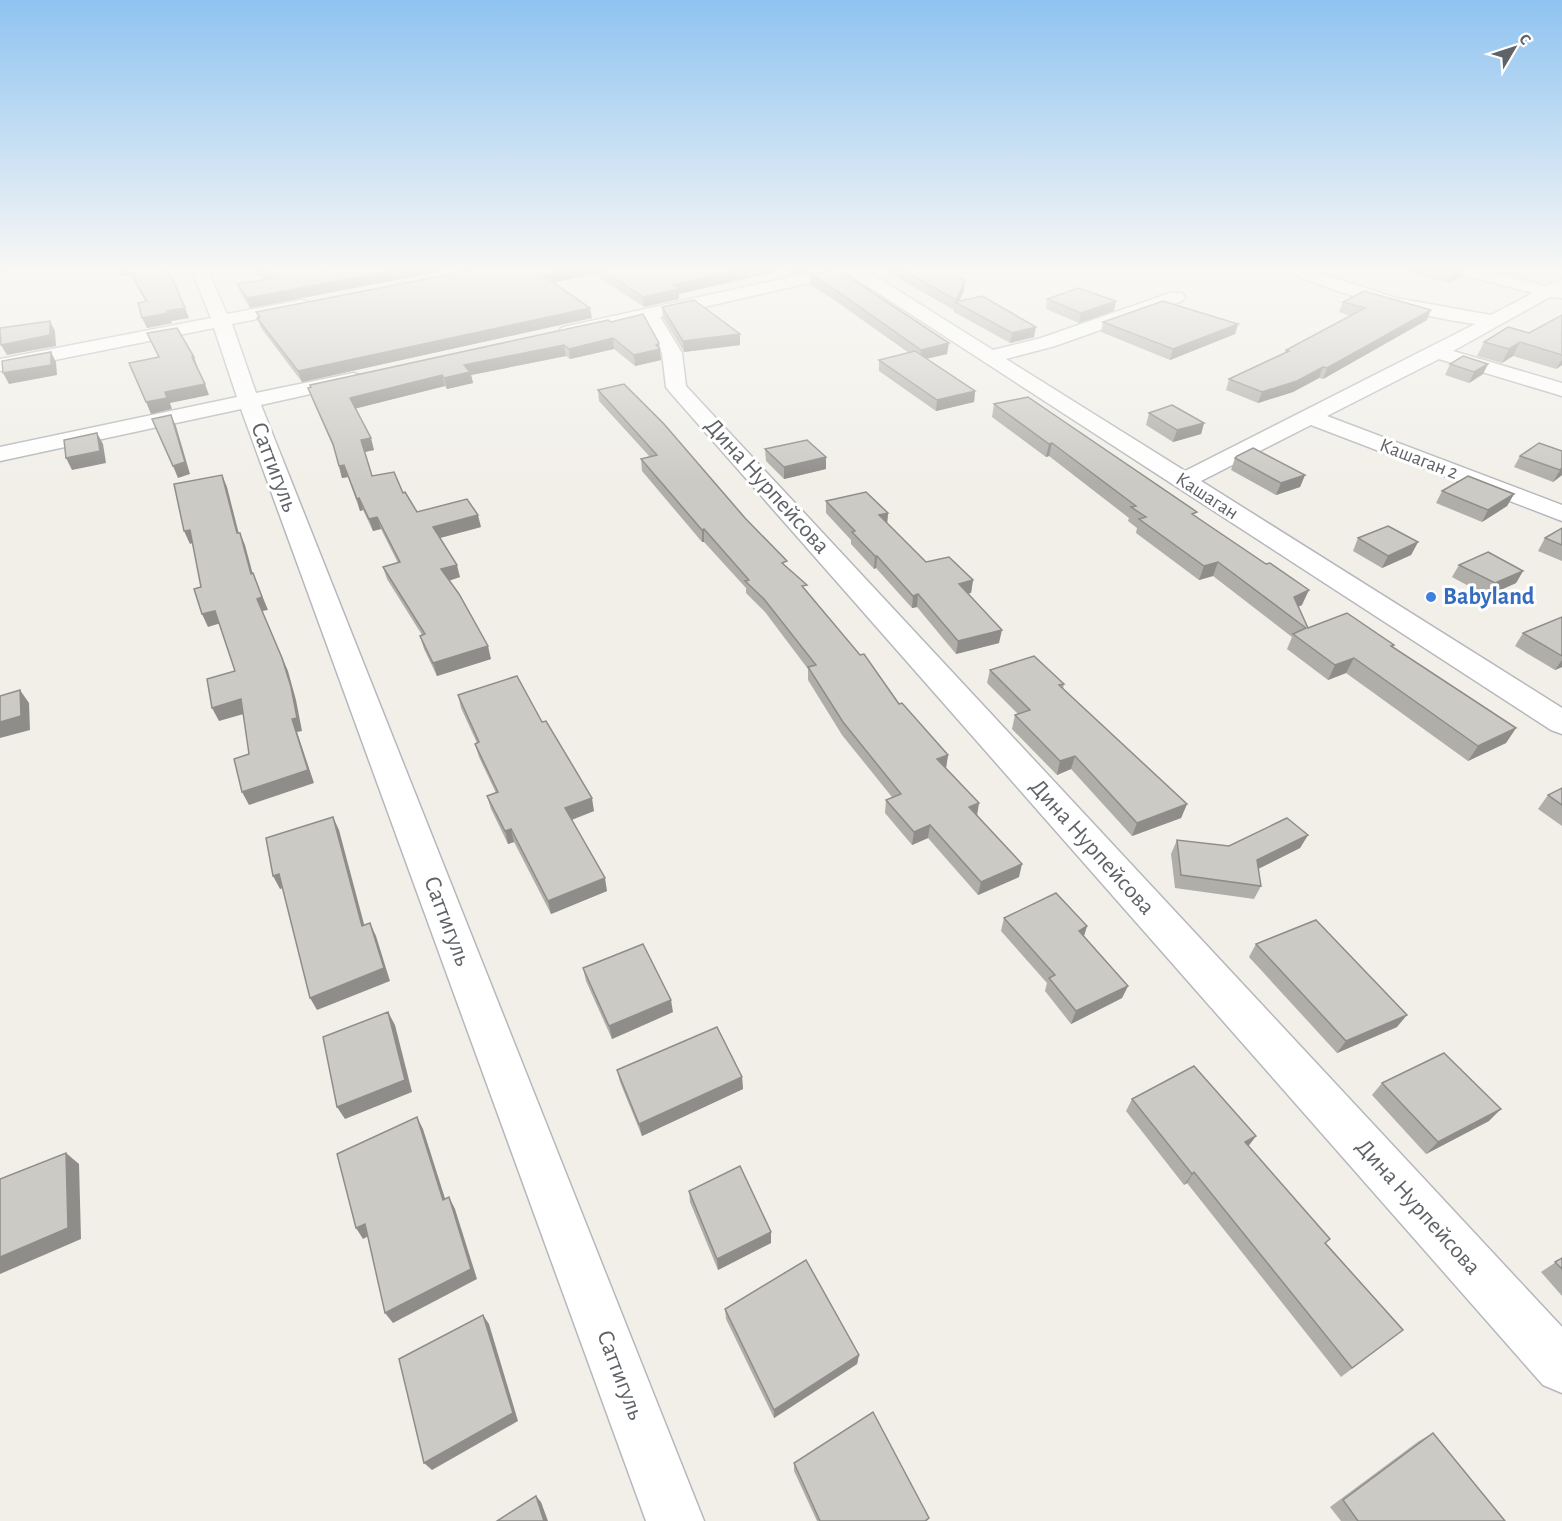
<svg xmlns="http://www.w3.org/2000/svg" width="1562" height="1521" font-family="'Alegreya Sans',sans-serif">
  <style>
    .education { fill: #e1ded6 }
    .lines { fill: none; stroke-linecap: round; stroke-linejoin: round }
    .minor-casing { stroke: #b5b8bc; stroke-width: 3 }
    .minor { fill: #fff; fill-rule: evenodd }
    .wall { fill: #afaea9 }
    .shaded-wall { fill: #8f8d8a }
    .building { fill: #cccac5; stroke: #8f8d8a; stroke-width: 1.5 }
    .shop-dot { fill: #3f7fe0; stroke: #fff; stroke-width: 2 }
    .labels { text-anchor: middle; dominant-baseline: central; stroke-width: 6; stroke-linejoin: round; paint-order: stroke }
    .far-street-label { font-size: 20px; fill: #5f6368; stroke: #fff }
    .street-label { font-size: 24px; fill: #5f6368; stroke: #fff }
    .shop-label { font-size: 24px; font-weight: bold; fill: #366cbe; stroke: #fff; text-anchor: start }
  </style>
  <rect width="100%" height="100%" fill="#f1efe8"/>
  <path class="education" d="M1474,269H1545L1522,282Z"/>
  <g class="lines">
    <g class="minor-casing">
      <g id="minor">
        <path d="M191,269H207L227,314L301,300L307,301L310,305L307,309L301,310L232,324L256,393L353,373L360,375L363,379L360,383L261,405L704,1521H646L241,409L0,461V447L237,397L214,328L0,371V359L211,318Z"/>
        <path d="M827,269H864L993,350L1041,338L1170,293H1182L1185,297L1182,301L1055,346L1006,359L1185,471L1475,324C1410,315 1347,296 1286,272L1284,269H1307L1396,298L1491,315L1533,293L1451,272L1449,269H1478L1546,286L1562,279V298L1550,297L1453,351L1562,383V396L1439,359L1327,416L1562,505V521L1311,425L1201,481L1562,708V734L1551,730L849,274L660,317L682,353L686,386L1562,1327V1393L1543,1385L669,391L666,387L662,353L644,320L568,338L561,336L559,332L561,328L568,326Z"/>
      </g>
    </g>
    <use href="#minor" class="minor"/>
  </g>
  <g class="wall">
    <path d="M117,269H166L189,318L171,321L172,323L147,328L145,301L130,275L120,276Z"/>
    <path d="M249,269L327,270L453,269L250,308L241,294L237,284L264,279Z"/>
    <path d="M477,269H816L791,275L784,270L745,278L679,294V299L644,307L594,274L553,283L592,318L302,382L261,328L257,318L258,317L256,312Z"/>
    <path d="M882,269H943L964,291L959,301L1034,337L1010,343L954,312V310Z"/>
    <path d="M1001,269H1020L1011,272Z"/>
    <path d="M1397,269H1465L1461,277L1448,283Z"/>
    <path d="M810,275L947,354L926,359L975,391L974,402L936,411L879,371V360L909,353L830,297L810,285Z"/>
    <path d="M1047,299L1114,311L1079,323L1046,309Z"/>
    <path d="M1343,302L1427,320L1323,379L1319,378L1293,392L1258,403L1226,390L1229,379L1285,353L1286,350L1351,316L1339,312Z"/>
    <path d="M662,307L740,334V345L684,352L663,318Z"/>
    <path d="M1562,315V365L1556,369L1513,356L1502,363L1477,356L1484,342L1529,333Z"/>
    <path d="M611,322L659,343L661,360L635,366L614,349L570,359L566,356L471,375L473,383L447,389L445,386L356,408L374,450L365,452L372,476L403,493L417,512L481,527L440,538L460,577L449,581L491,659L437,676L424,649L420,636L422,635L387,579L383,567L398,563L381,529L373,531L363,510L360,511L348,477L342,478L335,451L312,399L308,388L310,387V385Z"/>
    <path d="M1103,322L1238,324L1235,334L1170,360L1101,332Z"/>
    <path d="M1450,364H1488L1483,374L1469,383L1445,375Z"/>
    <path d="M598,390L787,567L899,704L948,755L946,768L1019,877L978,895L928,838L912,845L885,813L886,800L892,797L842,735L808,680V669L765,612L746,593V588L704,542H702L642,471L641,459L650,457L599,401Z"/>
    <path d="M994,404L1196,516L1302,605L1298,607L1308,628L1393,647L1516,728L1506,743L1468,761L1346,673L1328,680L1287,649L1292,637L1213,576L1199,580L1136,533L1137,528L1128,521L1129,518L1049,456L1046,457L992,417Z"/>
    <path d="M1149,413L1204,423L1201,434L1173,442L1146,425Z"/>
    <path d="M765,449L826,469L784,479L766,461Z"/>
    <path d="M1562,451V475L1553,482L1514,467L1520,456Z"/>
    <path d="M1235,458L1305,475L1300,487L1276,495L1231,470Z"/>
    <path d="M1442,491L1514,494L1507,506L1482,522L1436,503Z"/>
    <path d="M826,501L888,513L887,524L926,562L973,580L971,593H968L999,643L956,654L917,607L912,608L876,568L874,569L851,544V540L826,513Z"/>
    <path d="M1562,528V561L1538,551L1545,538Z"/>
    <path d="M1358,538L1418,542L1411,555L1382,568L1353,551Z"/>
    <path d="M1459,565L1523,571L1516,583L1487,596L1452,577Z"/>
    <path d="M1562,617V667L1555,670L1515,646L1523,633Z"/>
    <path d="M990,670L1064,684L1063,689L1187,804L1181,818L1132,836L1071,769L1057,775L1012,729L1015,715L1018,714L987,683Z"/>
    <path d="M458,695L542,722L594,811L572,820L607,891L551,914L514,842L508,844L491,809L487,796L496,793L479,757L475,744L477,743L461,708Z"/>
    <path d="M1562,788V826L1538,809L1548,795Z"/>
    <path d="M1308,835L1300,848L1258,869L1261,886L1254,899L1175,888L1171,854L1177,840L1229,846Z"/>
    <path d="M1004,918L1087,926L1084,936L1128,986L1122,998L1071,1024L1045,991L1047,983L1001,931Z"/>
    <path d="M1256,944L1397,1027L1337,1053L1249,957Z"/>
    <path d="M583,968L673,1012L612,1039L586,981Z"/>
    <path d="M617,1070L742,1077L743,1089L642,1136L620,1082Z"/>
    <path d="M1382,1083L1489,1121L1426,1154L1372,1095Z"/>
    <path d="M1132,1099L1256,1136L1248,1146L1330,1239L1326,1243L1403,1330L1341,1377L1187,1183L1184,1185L1126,1111Z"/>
    <path d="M689,1191L771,1243L718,1270L690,1202Z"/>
    <path d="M1562,1258V1296L1541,1272Z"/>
    <path d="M725,1309L859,1355L857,1364L774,1418L726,1319Z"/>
    <path d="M1433,1433L1505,1521H1341L1330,1507L1419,1441Z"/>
    <path d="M794,1463L929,1518L927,1521H817L794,1471Z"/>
  </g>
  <g class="shaded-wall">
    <path d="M0,269H8V271L0,272Z"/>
    <path d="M117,269H127L130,275L120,276Z"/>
    <path d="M401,269H453L250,308L247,298Z"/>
    <path d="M570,269H594V274L543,285L542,275Z"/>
    <path d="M743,269H784V270L679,294V299L644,307L643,297L673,285Z"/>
    <path d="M791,269H816L791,275Z"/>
    <path d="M1011,269H1020L1011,272Z"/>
    <path d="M1462,269H1465L1461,277L1448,283L1453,273Z"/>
    <path d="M965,281L964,291L958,303L955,302L956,300Z"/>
    <path d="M1116,301L1114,311L1079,323L1081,313Z"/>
    <path d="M185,308L189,318L171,321L172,323L147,328L142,318L167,311Z"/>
    <path d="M590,308L592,318L302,382L298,371Z"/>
    <path d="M1431,310L1427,320L1323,379L1327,368Z"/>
    <path d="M50,321L55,331L56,346L7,355L1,345Z"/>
    <path d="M1238,324L1235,334L1170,360L1173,349Z"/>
    <path d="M1036,327L1034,337L1010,343L1012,333Z"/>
    <path d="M740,334V345L684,352L683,341Z"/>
    <path d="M613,338L614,349L570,359L569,349Z"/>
    <path d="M1520,342L1513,356L1502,363L1509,349Z"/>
    <path d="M659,343L661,360L635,366L634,355Z"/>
    <path d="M949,343L947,354L920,360L921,350Z"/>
    <path d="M564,345L566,356L471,375L473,383L447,389L444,378L464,365Z"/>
    <path d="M51,352L56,362L57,375L9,384L3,373Z"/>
    <path d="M192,357H194L198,368H197Z"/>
    <path d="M1562,359V365L1556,369Z"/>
    <path d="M1488,364L1483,374L1469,383L1474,372Z"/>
    <path d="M1323,367L1319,378L1293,392L1258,403L1262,392Z"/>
    <path d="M442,375L445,386L354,409L350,398Z"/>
    <path d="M205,384L209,395L170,403L172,409L151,414L146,402L165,392Z"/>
    <path d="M975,391L974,402L936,411L937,400Z"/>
    <path d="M171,415L176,426L190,474L178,478L173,466Z"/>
    <path d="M1204,423L1201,434L1173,442L1177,430Z"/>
    <path d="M97,433L103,444L106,463L72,470L66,458Z"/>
    <path d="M371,438L374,450L365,452L361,440Z"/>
    <path d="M1052,443L1049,456L1046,457L1049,444Z"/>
    <path d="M826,457V469L784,479V467Z"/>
    <path d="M344,465L348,477L342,478L339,466Z"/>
    <path d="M1562,468V475L1553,482L1560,470Z"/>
    <path d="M222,475L227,487L242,546L237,533Z"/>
    <path d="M1305,475L1300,487L1276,495L1281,483Z"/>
    <path d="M1514,494L1507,506L1482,522L1488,510Z"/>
    <path d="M359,498L363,510L360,511L357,499Z"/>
    <path d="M888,513L887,525L879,515Z"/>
    <path d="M478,515L481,527L436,539L433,527Z"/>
    <path d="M377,517L381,529L373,531L369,519Z"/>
    <path d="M704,529V542H702V530Z"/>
    <path d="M190,530L195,542L190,544L184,531Z"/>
    <path d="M240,533L245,545L256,586L251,574Z"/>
    <path d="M1418,542L1411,555L1382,568L1388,556Z"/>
    <path d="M875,556H877L876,568L874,569Z"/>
    <path d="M1218,562L1213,576L1199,580L1204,566Z"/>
    <path d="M457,565L460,577L444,582L441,569Z"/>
    <path d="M1523,571L1516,583L1487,596L1495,583Z"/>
    <path d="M253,573L268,610L262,611L288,671L296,700L302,731L297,732L314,783L249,805L242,792L292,719L257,599Z"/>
    <path d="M973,580L971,593L957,596L959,584Z"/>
    <path d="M1309,590L1302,605L1287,612L1294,597Z"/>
    <path d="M918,594L917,607L912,608L913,596Z"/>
    <path d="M215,611L221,623L208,627L202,614Z"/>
    <path d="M1002,630L999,643L956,654L958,641Z"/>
    <path d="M488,646L491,659L437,676L433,663Z"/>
    <path d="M1354,658L1346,673L1328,680L1335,665Z"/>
    <path d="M1562,660V667L1555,670Z"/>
    <path d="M20,690L29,703L30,730L0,738V722Z"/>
    <path d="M241,699L247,713L219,721L212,708Z"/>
    <path d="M1516,728L1506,743L1468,761L1478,746Z"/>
    <path d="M948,755L946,768L937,759Z"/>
    <path d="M1075,756L1071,769L1057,775L1060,761Z"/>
    <path d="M592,798L594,811L568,821L565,808Z"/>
    <path d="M979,803L977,816L969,807Z"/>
    <path d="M1187,804L1181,818L1132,836L1137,823Z"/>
    <path d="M333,817L339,830L368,939L362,926Z"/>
    <path d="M930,825L928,838L912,845L914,832Z"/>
    <path d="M511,829L514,842L508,844L505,831Z"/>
    <path d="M1308,835L1300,848L1250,873L1257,860Z"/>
    <path d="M1022,864L1019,877L978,895L981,882Z"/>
    <path d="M279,874L286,887L280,889L273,876Z"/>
    <path d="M605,878L607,891L551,914L548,901Z"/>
    <path d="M370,923L376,936L390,981L317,1010L310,998Z"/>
    <path d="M1087,926L1083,939L1079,931Z"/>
    <path d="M1128,986L1122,998L1071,1024L1076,1011Z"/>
    <path d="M671,1000L673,1012L612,1039L609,1026Z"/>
    <path d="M388,1012L395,1025L412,1092L345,1119L337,1107Z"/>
    <path d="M1407,1015L1397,1027L1337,1053L1346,1041Z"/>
    <path d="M742,1077L743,1089L642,1136L639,1124Z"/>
    <path d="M1501,1109L1489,1121L1426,1154L1438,1142Z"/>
    <path d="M417,1117L423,1129L449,1211L443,1200Z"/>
    <path d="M1256,1136L1247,1148L1245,1142Z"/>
    <path d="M66,1153L79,1164L81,1239L0,1274V1257Z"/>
    <path d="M1194,1172L1187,1183L1184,1185L1192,1174Z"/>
    <path d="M449,1197L455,1209L477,1279L393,1323L385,1313Z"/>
    <path d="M365,1224L372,1234L363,1239L356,1228Z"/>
    <path d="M771,1232V1243L718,1270L717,1259Z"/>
    <path d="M483,1315L489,1324L518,1421L432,1470L424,1463Z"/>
    <path d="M859,1355L857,1364L774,1418V1410Z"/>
    <path d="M536,1496L541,1502L548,1521H544Z"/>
  </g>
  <g class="building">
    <path d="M128,269H166L174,282L185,308L167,311L168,313L142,318L138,303L147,301Z"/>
    <path d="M260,269L327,270L401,269L247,298L237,284L274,278Z"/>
    <path d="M477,269H570L542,275L590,308L298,371L257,318L260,317L256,312Z"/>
    <path d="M601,269H743L673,285L679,289L643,297Z"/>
    <path d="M837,269L949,343L921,350L831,287L810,275Z"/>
    <path d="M900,269H943L965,281L956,300Z"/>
    <path d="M1437,269H1462L1453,273Z"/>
    <path d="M1078,288L1116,301L1081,313L1047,299Z"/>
    <path d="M1364,291L1431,310L1327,368L1323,367L1297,381L1262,392L1229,379L1289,351L1286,350L1365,308L1343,302Z"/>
    <path d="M982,296L1036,327L1012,333L955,302Z"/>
    <path d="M694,300L740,334L683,341L662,307Z"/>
    <path d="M1163,301L1238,324L1173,349L1103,322Z"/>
    <path d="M643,314L659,343L656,345L660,349L634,355L613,338L569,349L564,345L464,365L470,372L444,378L442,375L350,398L371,438L361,440L372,476L394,472L403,493L405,492L417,512L467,499L478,515L433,527L457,565L441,569L459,594L488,646L433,663L420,636L425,634L383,567L400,562L377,517L369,519L359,498L357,499L344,465L339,466L333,444L308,388L311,387L310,385L608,320L611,322Z"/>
    <path d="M1562,315V355L1520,342L1509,349L1484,342L1508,327L1529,333Z"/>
    <path d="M50,321V335L1,345L0,328Z"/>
    <path d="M177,328L194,357H192L205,384L165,392L167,398L146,402L129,363L159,357L147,333Z"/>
    <path d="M915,351L975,391L937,400L879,360Z"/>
    <path d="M51,352V365L3,373L2,361Z"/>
    <path d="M1463,356L1488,364L1474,372L1450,364Z"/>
    <path d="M624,384L664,424L745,518L787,561L782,563L807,585L802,586L860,655L864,654L899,704L902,703L948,755L937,759L979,803L969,807L1022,864L981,882L930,825L914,832L886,800L901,794L843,722L808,667L816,665L764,599L745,581L749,580L704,529L702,530L641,459L657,455L598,390Z"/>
    <path d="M1028,397L1197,512L1192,514L1266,564L1270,563L1309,590L1294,597L1308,628L1347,613L1394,645L1391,646L1516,728L1478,746L1354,658L1335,665L1293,634L1306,628L1218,562L1204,566L1139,519L1146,517L1131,507L1136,506L1052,443L1049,444L994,404Z"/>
    <path d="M1172,405L1204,423L1177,430L1149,413Z"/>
    <path d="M171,415L185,462L173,466L152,419Z"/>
    <path d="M97,433L100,451L66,458L64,440Z"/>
    <path d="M807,440L826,457L784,467L765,449Z"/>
    <path d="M1539,443L1562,451V468L1560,470L1520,456Z"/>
    <path d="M1253,448L1305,475L1281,483L1235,458L1237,456Z"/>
    <path d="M222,475L237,533H240L251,574L253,573L262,597L257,599L282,658L291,687L297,718L292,719L308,770L242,792L234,759L249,754L241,699L212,708L207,679L235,671L215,611L202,614L194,589L201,587L190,530L184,531L174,484Z"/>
    <path d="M1468,476L1514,494L1488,510L1442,491Z"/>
    <path d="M866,492L888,513L879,515L926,562L949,557L973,580L959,584L1002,630L958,641L918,594L913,596L877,556H875L852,532L855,531L826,501Z"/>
    <path d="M1388,526L1418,542L1388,556L1358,538Z"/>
    <path d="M1562,528V545L1545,538Z"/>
    <path d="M1488,552L1523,571L1495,583L1459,565Z"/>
    <path d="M1562,617V656L1523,633Z"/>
    <path d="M1034,656L1064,684L1059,685L1187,804L1137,823L1075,756L1060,761L1015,715L1030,710L990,670Z"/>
    <path d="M517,676L542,722L546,721L592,798L565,808L605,878L548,901L511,829L505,831L487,796L498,792L475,744L479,742L458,695Z"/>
    <path d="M20,690L21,716L0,722V696Z"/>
    <path d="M1562,788V805L1548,795Z"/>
    <path d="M333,817L362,926L370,923L384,968L310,998L279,874L273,876L266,838Z"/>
    <path d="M1287,818L1308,835L1257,860L1261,886L1181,875L1177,840L1229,846Z"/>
    <path d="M1056,893L1087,926L1079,931L1128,986L1076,1011L1049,978L1055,975L1004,918Z"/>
    <path d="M1316,920L1407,1015L1346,1041L1256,944Z"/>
    <path d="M643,944L671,1000L609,1026L583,968Z"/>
    <path d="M388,1012L405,1080L337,1107L323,1037Z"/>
    <path d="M717,1027L742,1077L639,1124L617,1070Z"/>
    <path d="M1444,1053L1501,1109L1438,1142L1382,1083Z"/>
    <path d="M1194,1066L1256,1136L1245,1142L1330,1239L1325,1243L1403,1330L1352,1368L1194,1172L1192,1174L1132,1099Z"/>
    <path d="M417,1117L443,1200L449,1197L471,1269L385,1313L365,1224L356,1228L337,1154Z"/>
    <path d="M66,1153L68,1228L0,1257V1179Z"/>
    <path d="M740,1166L771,1232L717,1259L689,1191Z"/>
    <path d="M1562,1258V1269L1555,1262Z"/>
    <path d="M806,1260L859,1355L774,1410L725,1309Z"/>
    <path d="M483,1315L513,1413L424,1463L399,1359Z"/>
    <path d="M873,1412L929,1518L925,1521H820L794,1463Z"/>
    <path d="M1433,1433L1505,1521H1358L1343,1500Z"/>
    <path d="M536,1496L544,1521H497Z"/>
  </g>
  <linearGradient id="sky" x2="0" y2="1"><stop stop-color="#8fc3f1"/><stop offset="0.56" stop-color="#f9f8f5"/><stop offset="1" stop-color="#f9f8f5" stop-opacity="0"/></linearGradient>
  <rect width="1562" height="482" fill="url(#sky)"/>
  <circle class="shop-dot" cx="1431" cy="597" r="6"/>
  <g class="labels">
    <g class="far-street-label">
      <text transform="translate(1419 459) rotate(21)">Кашаган 2</text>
      <text transform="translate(1207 496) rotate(33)">Кашаган</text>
    </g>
    <g class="street-label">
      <text transform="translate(274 467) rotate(69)">Саттигуль</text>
      <text transform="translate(767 486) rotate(48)">Дина Нурпейсова</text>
      <text transform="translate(1092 847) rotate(48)">Дина Нурпейсова</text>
      <text transform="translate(447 921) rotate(69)">Саттигуль</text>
      <text transform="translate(1418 1207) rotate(48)">Дина Нурпейсова</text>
      <text transform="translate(620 1375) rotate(69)">Саттигуль</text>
    </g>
    <g class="shop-label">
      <text x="1443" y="597">Babyland</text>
    </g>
  </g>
  <g transform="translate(1514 48) rotate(51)" stroke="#ffffff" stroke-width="4.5" paint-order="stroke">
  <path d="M0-4.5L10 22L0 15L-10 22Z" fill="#5f6368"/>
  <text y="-9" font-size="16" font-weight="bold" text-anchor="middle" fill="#5f6368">С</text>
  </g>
</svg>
